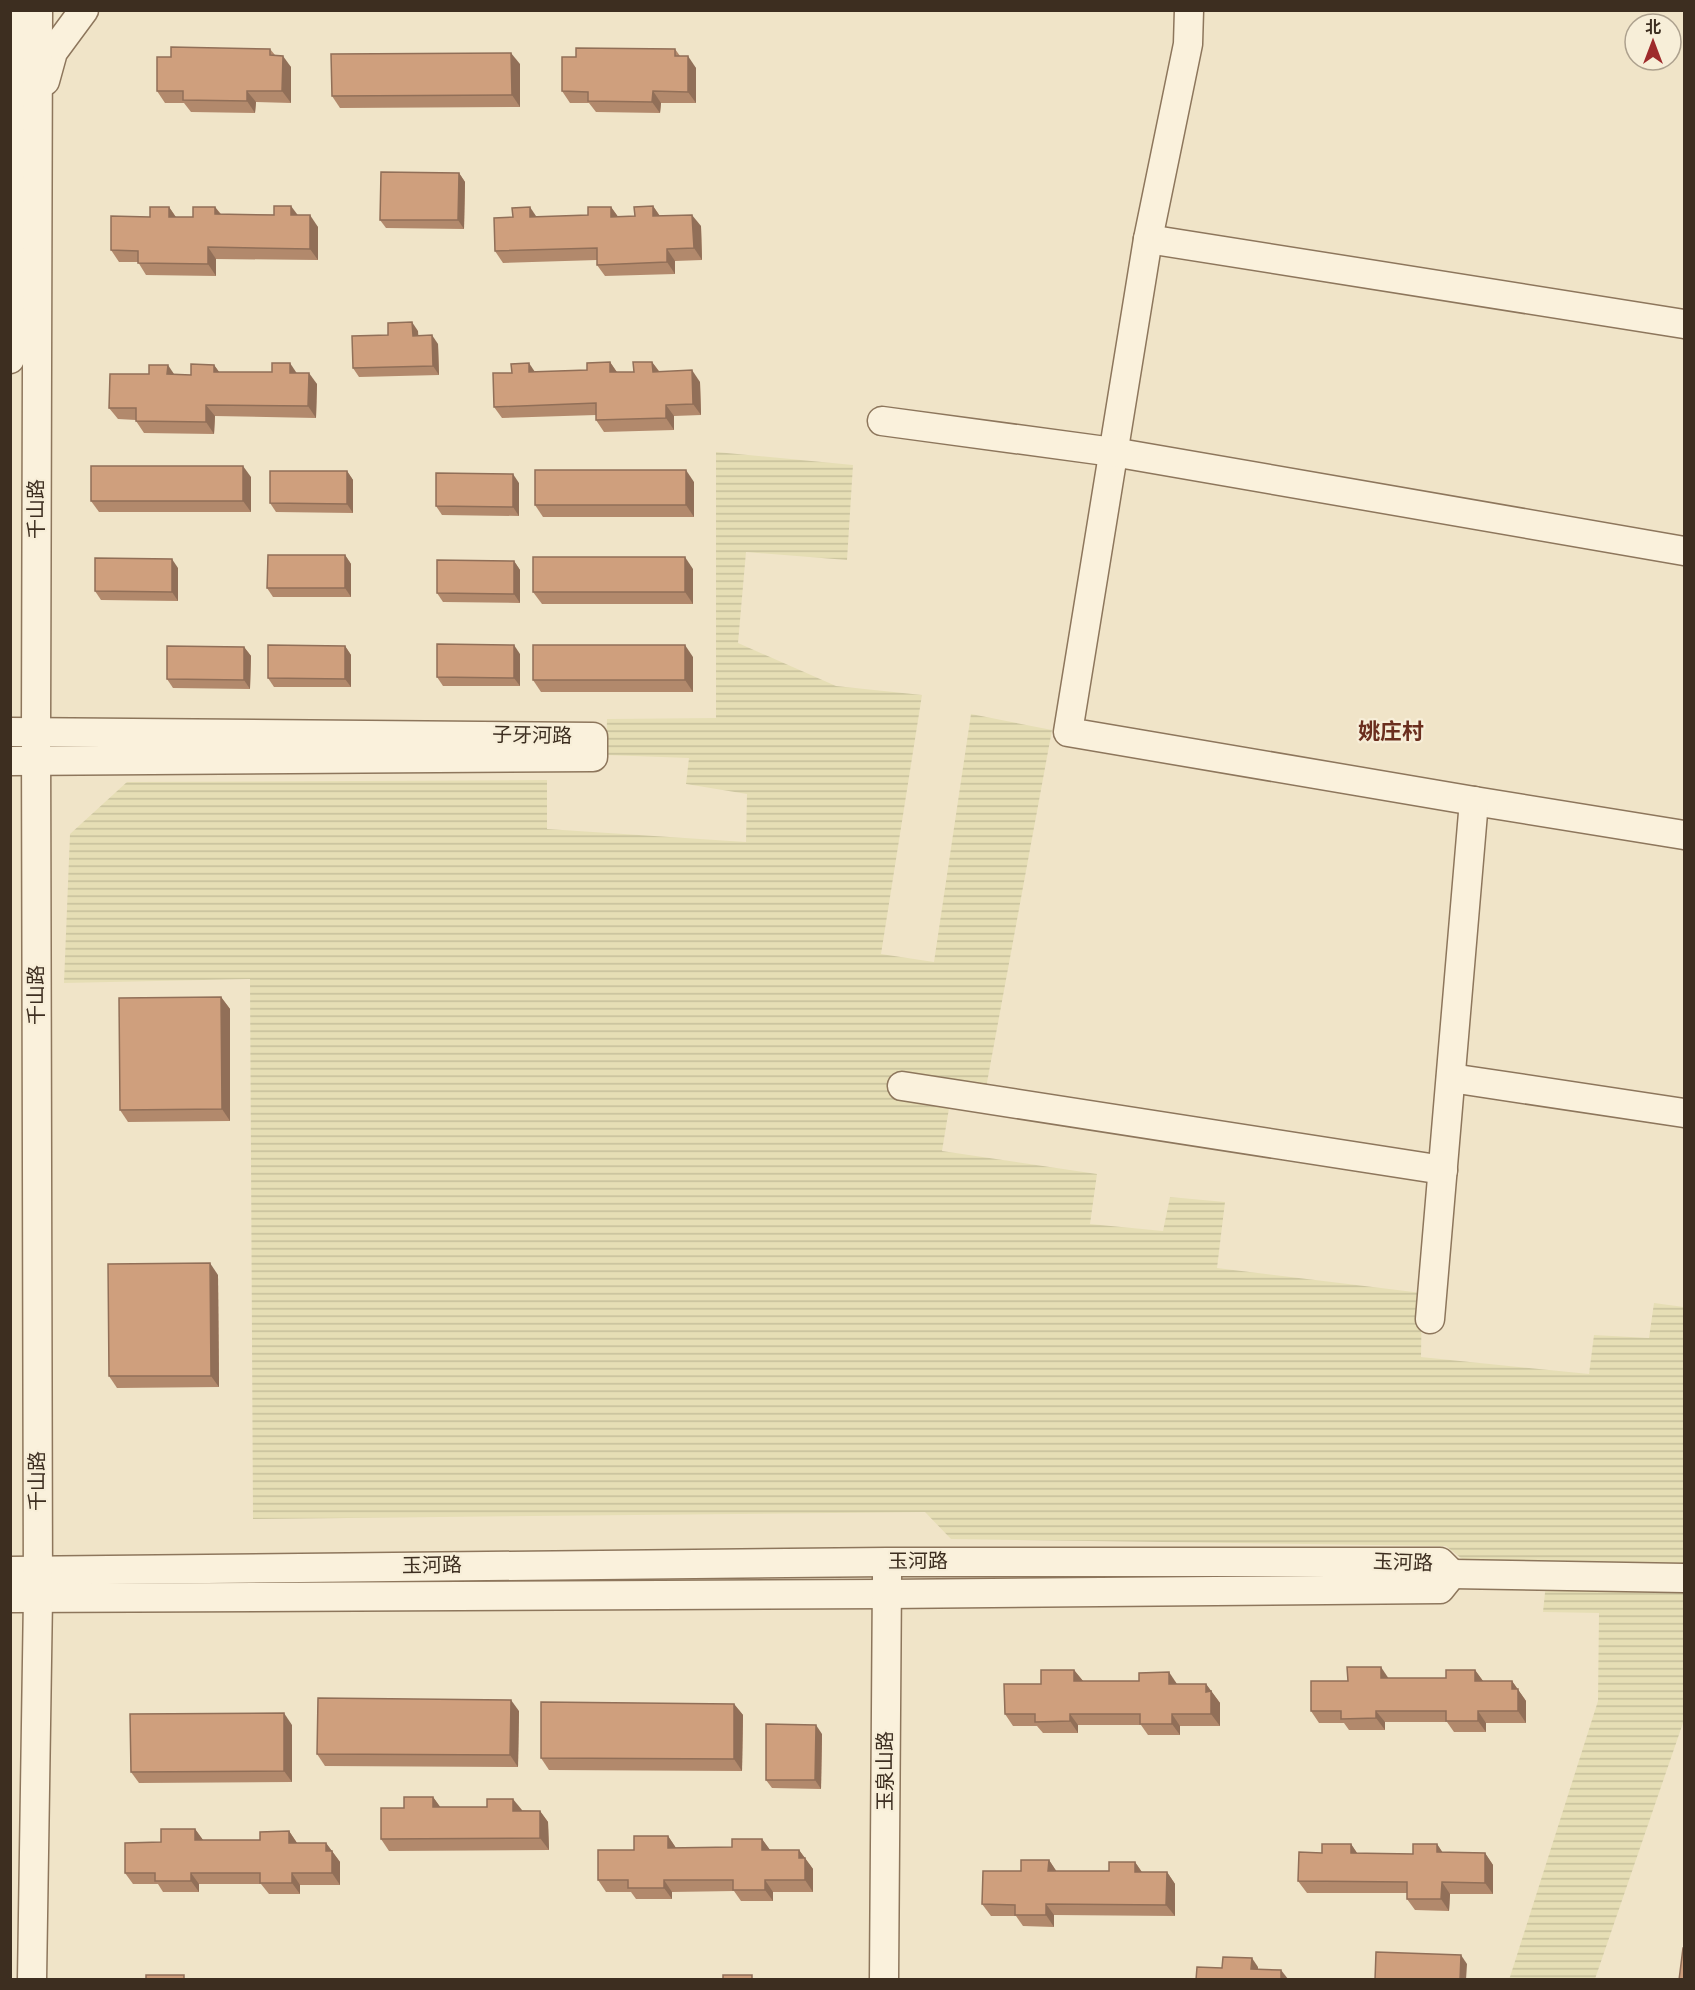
<svg xmlns="http://www.w3.org/2000/svg" width="1695" height="1990" font-family="Spectral,'Noto Sans SC',serif">
  <style>
    .farmland { fill: url(#farmland-rules) }
    .lines { fill: none; stroke-linecap: round; stroke-linejoin: round }
    .minor-casing { stroke: #8d765c; stroke-width: 31 }
    .minor { stroke: #faf1dc; stroke-width: 28 }
    .wall { fill: #b2896c }
    .shaded-wall { fill: #916f58 }
    .building { fill: #cf9f7d; stroke: #916f58; stroke-width: 1.5 }
    .labels { text-anchor: middle; dominant-baseline: central; stroke-width: 4.5; stroke-linejoin: round; paint-order: stroke }
    .street-label { font-size: 20px; fill: #3d2e20; stroke: #f7eed8 }
    .quarter-label { font-size: 22px; font-weight: bold; fill: #6b2e1e; stroke: #f7eed8 }
  </style>
  <defs>
    <pattern id="farmland-rules" width="6" height="5" patternUnits="userSpaceOnUse" patternTransform="scale(1.5)"><rect width="6" height="5" fill="#e6deb5"/><path d="M0 2.5h6" fill="none" stroke="#c6bf9b"/></pattern>
  </defs>
  <rect width="100%" height="100%" fill="#f0e4c8"/>
  <g class="farmland">
    <path d="M716,452L853,465L847,560L746,552L738,643L836,686L922,695L881,954L934,962L971,714L1052,730L986,1088L953,1084L942,1151L1097,1174L1090,1224L1163,1231L1170,1197L1225,1202L1217,1268L1422,1293L1421,1357L1589,1374L1594,1335L1649,1338L1654,1303L1684,1307V1565L1467,1563L1446,1546L951,1539L925,1512L253,1519L250,979L64,983L70,834L127,782L547,780V829L746,842L747,794L686,784L689,758L606,755L607,719L716,718Z"/>
    <path d="M1546,1583L1684,1587V1720L1595,1979L1509,1980L1598,1701L1599,1613L1543,1612Z"/>
  </g>
  <g class="lines">
    <g class="minor-casing">
      <g id="minor">
        <path d="M1189,10L1188,44L1148,239L1068,732L1474,801L1684,835"/>
        <path d="M45,81L53,52L84,10"/>
        <path d="M1148,239L1684,324"/>
        <path d="M10,359L12,10"/>
        <path d="M882,421L1113,452L1684,551"/>
        <path d="M10,732L593,737V757L10,761"/>
        <path d="M1451,1078L1684,1113"/>
        <path d="M902,1086L1443,1170"/>
        <path d="M1430,1319L1474,801"/>
        <path d="M10,1571L887,1562H1440L1452,1574"/>
        <path d="M1452,1574L1684,1578"/>
        <path d="M10,1598L887,1594L1440,1589L1452,1574"/>
        <path d="M32,1980L38,1597L36,731L38,10"/>
        <path d="M884,1980L887,1576"/>
      </g>
    </g>
    <use href="#minor" class="minor"/>
  </g>
  <g class="wall">
    <path d="M270,49L275,55L291,67V103L256,102L255,113L191,112L184,103H165L157,91L171,57Z"/>
    <path d="M675,49L680,56L696,68V103H661L660,113L596,112L589,103H570L562,91L576,57Z"/>
    <path d="M520,64V107L340,108L332,96Z"/>
    <path d="M459,173L465,182L464,229L386,228L380,220Z"/>
    <path d="M653,206L660,216L701,226L702,260L675,261V274L605,276L597,265V260L503,263L495,251L536,217L588,215L611,207L618,217L635,216Z"/>
    <path d="M169,207L176,217H193L215,207L221,214L298,215L318,227V260L216,259V276L146,275L138,262H119L111,250L150,217Z"/>
    <path d="M418,331V336L438,344L439,375L359,377L353,368L388,335Z"/>
    <path d="M610,362L617,372H634L652,362L659,371L700,382L701,415L674,416V430L604,432L596,420V415L502,418L494,407L535,372L587,370Z"/>
    <path d="M214,365L219,372L297,373L317,384L316,418L215,416L214,434L144,433L136,421V420L118,419L109,408L175,375H191Z"/>
    <path d="M347,471L353,480V513L276,512L270,503Z"/>
    <path d="M251,477V512H99L91,501Z"/>
    <path d="M694,482V517H543L535,505Z"/>
    <path d="M519,483V516L442,515L436,506Z"/>
    <path d="M345,555L351,564V597H273L267,588Z"/>
    <path d="M514,561L520,570V603L443,602L437,593Z"/>
    <path d="M178,568V601L101,600L95,591Z"/>
    <path d="M693,569V604H542L533,592Z"/>
    <path d="M345,646L351,655V687H274L268,678Z"/>
    <path d="M244,647L251,656L250,689L173,688L167,679Z"/>
    <path d="M520,654V686H443L437,677Z"/>
    <path d="M693,657V692H541L533,680Z"/>
    <path d="M221,997L230,1009V1121L128,1122L120,1110Z"/>
    <path d="M218,1275L219,1387L117,1388L109,1376Z"/>
    <path d="M1074,1670L1083,1681L1177,1684H1206L1220,1703V1726H1180V1735H1148L1141,1725H1078V1733H1043L1037,1726H1013L1005,1714L1041,1684Z"/>
    <path d="M1475,1670L1483,1681H1512L1526,1701V1723H1486V1732H1454L1447,1722H1385V1730H1349L1344,1723H1319L1311,1711L1348,1681L1388,1678H1446Z"/>
    <path d="M734,1704L743,1715L742,1771L549,1770L541,1758Z"/>
    <path d="M519,1711L518,1767L325,1766L317,1754Z"/>
    <path d="M292,1725V1782L139,1783L131,1772Z"/>
    <path d="M822,1734L821,1789L772,1788L766,1780Z"/>
    <path d="M433,1797L440,1807L540,1811L548,1822L549,1850L389,1851L381,1839L404,1808Z"/>
    <path d="M195,1829L203,1840H260L289,1831L297,1843H326L340,1862V1885H300V1894H269L261,1884H199V1892H163L158,1884H133L125,1873L161,1842Z"/>
    <path d="M668,1836L676,1848L732,1847L762,1839L770,1850H799L813,1869V1892H773V1901H741L734,1891L672,1892V1899H636L631,1892H606L598,1880L634,1850Z"/>
    <path d="M1351,1844L1357,1853L1413,1854L1437,1844L1442,1852L1485,1853L1493,1865V1894H1450L1449,1911L1415,1910L1407,1899V1893H1307L1298,1881L1322,1853Z"/>
    <path d="M1049,1860L1056,1871H1109L1135,1862L1142,1872H1167L1175,1884V1916L1054,1915V1927L1023,1926L1016,1916H991L982,1904L1021,1871Z"/>
  </g>
  <g class="shaded-wall">
    <path d="M511,53L520,64V107L512,95Z"/>
    <path d="M283,56L291,67V103L282,91Z"/>
    <path d="M688,56L696,68V103L688,92Z"/>
    <path d="M247,91L256,102L255,113L247,101Z"/>
    <path d="M653,91L661,103L660,113L652,102Z"/>
    <path d="M459,173L465,182L464,229L458,220Z"/>
    <path d="M291,206L300,218L291,215Z"/>
    <path d="M653,206L661,218L653,216Z"/>
    <path d="M169,207L177,219L169,217Z"/>
    <path d="M215,207L224,219L215,214Z"/>
    <path d="M530,207L538,219L530,217Z"/>
    <path d="M611,207L619,218L611,217Z"/>
    <path d="M310,215L318,227V260L310,249Z"/>
    <path d="M692,215L701,226L702,260L694,248Z"/>
    <path d="M208,247L216,259V276L208,264Z"/>
    <path d="M667,249L675,261V274L667,262Z"/>
    <path d="M412,322L418,331L419,345L413,336Z"/>
    <path d="M432,335L438,344L439,375L433,366Z"/>
    <path d="M610,362L618,374L610,372Z"/>
    <path d="M652,362L660,373L653,372Z"/>
    <path d="M290,363L298,375L290,373Z"/>
    <path d="M529,363L537,375L529,372Z"/>
    <path d="M168,365L176,377L167,374Z"/>
    <path d="M214,365L222,376L214,372Z"/>
    <path d="M692,370L700,382L701,415L693,404Z"/>
    <path d="M309,373L317,384L316,418L308,406Z"/>
    <path d="M206,405L215,416L214,434L206,422Z"/>
    <path d="M666,405L674,416V430L666,418Z"/>
    <path d="M243,466L251,477V512L243,501Z"/>
    <path d="M686,470L694,482V517L686,505Z"/>
    <path d="M347,471L353,480V513L347,504Z"/>
    <path d="M513,474L519,483V516L513,507Z"/>
    <path d="M345,555L351,564V597L345,588Z"/>
    <path d="M685,557L693,569V604L685,592Z"/>
    <path d="M172,559L178,568V601L172,592Z"/>
    <path d="M514,561L520,570V603L514,594Z"/>
    <path d="M514,645L520,654V686L514,678Z"/>
    <path d="M685,645L693,657V692L685,680Z"/>
    <path d="M345,646L351,655V687L345,679Z"/>
    <path d="M244,647L251,656L250,689L244,680Z"/>
    <path d="M221,997L230,1009V1121L222,1109Z"/>
    <path d="M210,1263L218,1275L219,1387L211,1376Z"/>
    <path d="M1381,1667L1389,1679L1381,1678Z"/>
    <path d="M1074,1670L1083,1681H1074Z"/>
    <path d="M1475,1670L1483,1681H1475Z"/>
    <path d="M1169,1672L1177,1684H1169Z"/>
    <path d="M1512,1681L1526,1701V1723L1518,1711L1512,1689Z"/>
    <path d="M1206,1684L1220,1703V1726L1211,1714L1206,1692Z"/>
    <path d="M511,1700L519,1711L518,1767L510,1755Z"/>
    <path d="M734,1704L743,1715L742,1771L734,1759Z"/>
    <path d="M1376,1711L1385,1722V1730L1376,1718Z"/>
    <path d="M1478,1711L1486,1723V1732L1478,1721Z"/>
    <path d="M284,1713L292,1725V1782L284,1771Z"/>
    <path d="M1070,1714L1078,1725V1733L1070,1721Z"/>
    <path d="M1172,1714L1180,1726V1735L1172,1724Z"/>
    <path d="M816,1725L822,1734L821,1789L815,1780Z"/>
    <path d="M433,1797L441,1808L433,1807Z"/>
    <path d="M513,1799L522,1810V1822L513,1811Z"/>
    <path d="M540,1811L548,1822L549,1850L540,1838Z"/>
    <path d="M195,1829L203,1840H195Z"/>
    <path d="M289,1831L297,1843H289Z"/>
    <path d="M668,1836L676,1848H668Z"/>
    <path d="M762,1839L770,1850H762Z"/>
    <path d="M326,1843L340,1862V1885L332,1873L326,1851Z"/>
    <path d="M1351,1844L1359,1856L1351,1853Z"/>
    <path d="M1437,1844L1445,1856L1437,1852Z"/>
    <path d="M799,1850L813,1869V1892L805,1880L799,1858Z"/>
    <path d="M1485,1853L1493,1865V1894L1485,1883Z"/>
    <path d="M1049,1860L1057,1872L1048,1871Z"/>
    <path d="M1135,1862L1143,1874L1135,1872Z"/>
    <path d="M1167,1872L1175,1884V1916L1166,1905Z"/>
    <path d="M191,1873L199,1884V1892L191,1881Z"/>
    <path d="M292,1873L300,1885V1894L292,1883Z"/>
    <path d="M664,1880L672,1892V1899L664,1888Z"/>
    <path d="M765,1880L773,1892V1901L765,1890Z"/>
    <path d="M1442,1882L1450,1894L1449,1911L1441,1899Z"/>
    <path d="M1046,1904L1054,1915V1927L1046,1915Z"/>
    <path d="M1461,1955L1467,1964L1466,1980H1460Z"/>
    <path d="M1252,1958L1258,1967V1978L1251,1969Z"/>
    <path d="M1281,1970L1288,1979V1980H1281Z"/>
  </g>
  <g class="building">
    <path d="M171,47L270,49V55L283,56L282,91H247V101L183,100V91H157V57H171Z"/>
    <path d="M576,48L675,49V56H688V92L653,91L652,102L588,101V92L562,91V57H576Z"/>
    <path d="M511,53L512,95L332,96L331,54Z"/>
    <path d="M381,172L459,173L458,220H380Z"/>
    <path d="M274,206H291V215H310V249L208,247V264L138,263V251L111,250V216L150,217V207H169V217H193V207H215V214L274,215Z"/>
    <path d="M653,206V216L692,215L694,248L667,249V262L597,265V248L495,251L494,218L513,217L512,208L530,207V217L588,215V207H611V217L635,216L634,207Z"/>
    <path d="M412,322L413,336L432,335L433,366L353,368L352,336L388,335V323Z"/>
    <path d="M610,362V372H634L633,362H652L653,372L692,370L693,404L666,405V418L596,420V403L494,407L493,373H512L511,364L529,363V372L587,370V363Z"/>
    <path d="M272,363H290V373H309L308,406L206,405V422L136,421V408H109L110,374H149V365H168L167,374L191,375V364L214,365V372H272Z"/>
    <rect x="91" y="466" width="152" height="35"/>
    <rect x="535" y="470" width="151" height="35"/>
    <path d="M270,471H347V504L270,503Z"/>
    <path d="M436,473L513,474V507L436,506Z"/>
    <path d="M268,555H345V588H267Z"/>
    <rect x="533" y="557" width="152" height="35"/>
    <path d="M95,558L172,559V592L95,591Z"/>
    <path d="M437,560L514,561V594L437,593Z"/>
    <path d="M437,644L514,645V678L437,677Z"/>
    <path d="M268,645L345,646V679L268,678Z"/>
    <rect x="533" y="645" width="152" height="35"/>
    <path d="M167,646L244,647V680L167,679Z"/>
    <path d="M221,997L222,1109L120,1110L119,998Z"/>
    <path d="M210,1263L211,1376H109L108,1264Z"/>
    <path d="M1347,1667H1381V1678H1446V1670H1475V1681H1512V1689H1518V1711H1478V1721H1446V1711H1376V1718L1341,1719V1711H1311V1681H1348Z"/>
    <path d="M1041,1670H1074V1681H1139V1673L1169,1672V1684H1206V1692L1211,1691V1714H1172V1724H1140V1714H1070V1721L1035,1722V1714H1005L1004,1684H1041Z"/>
    <path d="M318,1698L511,1700L510,1755L317,1754Z"/>
    <path d="M541,1702L734,1704V1759L541,1758Z"/>
    <path d="M284,1713V1771L131,1772L130,1714Z"/>
    <path d="M766,1724L816,1725L815,1780H766Z"/>
    <path d="M404,1797H433V1807H487V1799H513V1811H540V1838L381,1839V1808H404Z"/>
    <path d="M161,1829H195V1840H260V1832L289,1831V1843H326V1851H332V1873H292V1883H260V1873H191V1881H155V1873H125V1843L161,1842Z"/>
    <path d="M634,1836H668V1848L732,1847V1839H762V1850H799V1858H805V1880H765V1890H733V1880H664V1888H628V1880H598V1850H634Z"/>
    <path d="M1322,1844H1351V1853L1413,1854V1844H1437V1852L1485,1853V1883L1442,1882L1441,1899H1407V1882L1298,1881L1299,1852L1322,1853Z"/>
    <path d="M1021,1860H1049L1048,1871H1109V1862H1135V1872H1167L1166,1905L1046,1904V1915H1015V1905L982,1904L983,1871H1021Z"/>
    <path d="M1683,1948H1684V1980H1679Z"/>
    <path d="M1376,1952L1461,1955L1460,1980H1375Z"/>
    <path d="M1223,1957L1252,1958L1251,1969L1281,1970V1980H1196L1197,1967L1222,1968Z"/>
    <rect x="146" y="1975" width="38" height="5"/>
    <rect x="723" y="1975" width="29" height="5"/>
    <path d="M639,1979H664L639,1980Z"/>
  </g>
  <g class="labels">
    <g class="street-label">
      <text transform="translate(37 509) rotate(-90)">千山路</text>
      <text transform="translate(532 736) rotate(1)">子牙河路</text>
      <text transform="translate(37 995) rotate(-90)">千山路</text>
      <text transform="translate(38 1481) rotate(-90)">千山路</text>
      <text x="918" y="1562">玉河路</text>
      <text transform="translate(1403 1563) rotate(2)">玉河路</text>
      <text transform="translate(432 1566) rotate(-1)">玉河路</text>
      <text transform="translate(886 1771) rotate(-90)">玉泉山路</text>
    </g>
    <g class="quarter-label">
      <text x="1391" y="732">姚庄村</text>
    </g>
  </g>
  <rect width="1695" height="1990" fill="none" stroke="#3d2e20" stroke-width="24"/>
  <g transform="translate(1653 42)"><circle r="28" fill="#f7eed8" stroke="#ada18e" stroke-width="1.5"/>
  <path d="M0-4.5L10 22L0 15L-10 22Z" fill="#9e2a2b"/>
  <text y="-9" font-size="16" font-weight="bold" text-anchor="middle" fill="#3d2e20">北</text>
  </g>
</svg>
